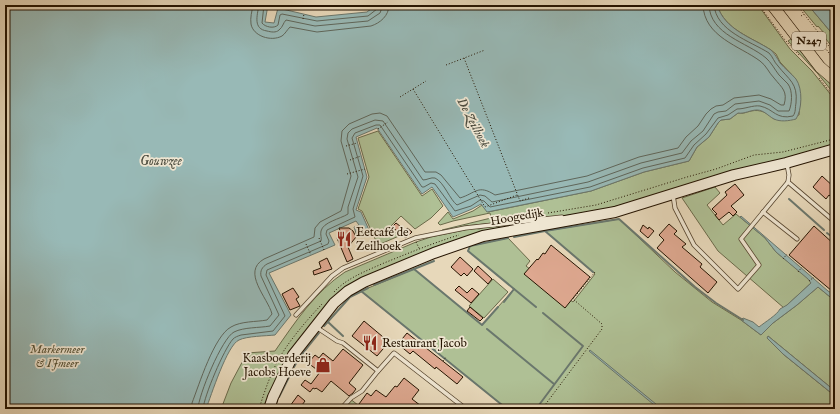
<svg xmlns="http://www.w3.org/2000/svg" width="840" height="414" font-family="'IM FELL English',serif">
  <style>
    .green { fill: #afc095; stroke: #6a6a4a }
    .water { fill: #98b9b6; stroke: #6a776d }
    .lines { fill: none; stroke-linecap: round; stroke-linejoin: round }
    .shore { stroke: #5e665b; stroke-width: 1 }
    .stream { stroke: #6a776d; stroke-width: 2 }
    .building { fill: #dea890; stroke: #241300 }
    .lane-casing { stroke: #55442e; stroke-width: 5 }
    .secondary-casing { stroke: #241300; stroke-width: 12 }
    .primary-casing { stroke: #241300; stroke-width: 12 }
    .path { stroke: #241300; stroke-width: 1; stroke-dasharray: 1 2; stroke-linecap: butt }
    .lane { stroke: #efe6d2; stroke-width: 3.5 }
    .secondary { stroke: #efe6d2; stroke-width: 10 }
    .primary { stroke: #e7d8ba; stroke-width: 11 }
    .labels { text-anchor: middle; dominant-baseline: central; stroke-width: 3.5; stroke-linejoin: round; paint-order: stroke }
    .shield { fill: #efe6d2; stroke: #61523f; stroke-width: 1 }
    .shield-label { font-size: 11px; font-weight: bold; fill: #241300 }
    .street-label { font-size: 12px; fill: #241300; stroke: #efe6d2 }
    .poi-label { font-size: 12px; fill: #241300; stroke: #efe6d2; text-anchor: start }
    .park-label { font-size: 12px; font-style: italic; fill: #555034; stroke: #efe6d2 }
    .water-label { font-size: 13px; font-style: italic; fill: #4d4d40; stroke: #efe6d2 }
  </style>
  <rect width="100%" height="100%" fill="#e7d8ba"/>
  <filter id="stains"><feTurbulence type="fractalNoise" baseFrequency=".005" numOctaves="4"/><feColorMatrix values="0 0 0 0 .2 0 0 0 0 .09 0 0 0 0 .02 0 0 0 .5 -.17"/></filter>
  <radialGradient id="worn" r=".72"><stop offset=".6" stop-color="#630" stop-opacity="0"/><stop offset="1" stop-color="#630" stop-opacity=".3"/></radialGradient>
  <g class="green">
    <path d="M717,5H758L790,49L812,71L835,100V145L588,214L570,215L465,226L443,231L442,230L491,218L490,213L453,221L440,225L438,223L448,212L453,219L473,211L482,205L488,212L591,191L644,172L689,161L697,147L709,137L718,123L721,120L730,119L738,113C744,114 746,112 751,111C761,109 767,113 774,119L799,115L800,99L793,76L780,62L776,54L771,50C751,37 725,30 717,5Z"/>
    <path d="M799,5H808L835,37V51L823,35L824,33L818,26L817,27Z"/>
    <path d="M791,39L820,71L835,90V95L818,74L788,41Z"/>
    <path d="M378,131L422,196L432,189L443,206L431,218L415,229L401,216L390,227L399,236L378,245L362,211L358,209L369,177L358,138Z"/>
    <path d="M715,187L720,193L707,205L723,225L736,214L765,238L776,252L809,279L811,283L784,308L718,251L682,198Z"/>
    <path d="M619,219L675,272L712,302L741,320L761,335L773,323L797,305L818,287L835,301V391L768,336L783,354L835,396V409H507L361,291L414,269L482,325L514,289L468,251L470,246L508,238L530,261L526,266L573,302L595,274L545,231Z"/>
    <path d="M532,223L523,227L410,261L329,305L306,331L288,357L266,409H221L231,383L247,353L275,351C295,322 315,292 345,272L416,242L431,237L474,228L479,229L488,226Z"/>
    <path d="M493,279L508,292L484,318L469,306Z"/>
    <path d="M349,398L363,409H340Z"/>
  </g>
  <g class="water">
    <path d="M5,5H268L265,22L274,23L278,8L316,17L367,12L376,5H717C725,30 751,37 771,50C775,54 777,58 780,63C785,69 791,73 796,79C803,89 802,110 796,119C789,121 780,122 774,119C768,116 764,110 757,110C750,110 745,114 738,113L730,119L721,120L718,123L709,137L697,147L689,161L644,172L591,191L487,212L481,204L472,209L453,217L432,187L422,194L377,128L356,137L367,177L356,210L361,212L369,230L357,236L354,227L359,225L356,221L329,233L335,245L269,273L291,315L275,335C266,336 247,336 239,340C227,345 211,396 206,409H5Z"/>
    <path d="M808,5H835V37Z"/>
    <path d="M741,216L828,291L835,295V301L818,287L797,305L773,323L761,335L741,320L743,318L753,322L759,327C765,322 777,315 780,309L787,305L811,283L808,279L776,252L765,238L740,217Z"/>
    <path d="M768,336L835,391V396L783,354L767,338Z"/>
    <path d="M590,350L662,409H659L589,351Z"/>
  </g>
  <g class="lines">
    <g class="shore">
      <path d="M253,5C252,11 250,18 251,24C253,36 271,42 282,36C285,34 287,30 290,27L317,32L371,26C380,23 389,16 389,5"/>
      <path d="M259,5C257,16 253,29 267,31C271,32 276,33 279,30C283,27 283,23 286,20L315,26L368,21L380,13L383,5"/>
      <path d="M264,5L262,23C265,27 274,29 278,25L280,15L282,14L317,21L368,16L377,9L378,5"/>
      <path d="M192,409V403C199,385 214,336 231,327C241,321 256,322 267,320L272,314C268,298 241,272 264,259L314,237L315,228L320,222L341,211L351,176L341,141L342,131L349,124L372,114L380,113L387,116L425,172H436L441,175L460,198C476,193 478,184 495,195L587,176L639,157L678,148L686,137L698,126L706,114L711,109L716,106L723,105L734,98L759,95L771,99L781,105H784C788,91 782,88 774,78C769,73 766,65 760,61C740,46 704,37 703,5"/>
      <path d="M198,409C198,396 222,338 234,332C244,327 259,328 270,326L279,315L261,276C260,271 262,267 267,264L321,241C322,238 320,235 321,231C323,222 340,219 348,214V207L358,177L347,139L348,133L352,129L375,120L383,121L423,180C427,180 431,177 435,178C444,182 450,200 457,205L480,195L485,196L492,202L588,182L641,163L682,153L691,141L703,131L714,114L718,112L726,111L735,104L759,101L770,105L778,111H789C792,104 793,91 788,84C785,81 782,78 779,75C775,70 771,62 766,58C747,42 710,35 709,5"/>
      <path d="M203,409C204,396 224,349 233,339C235,337 238,336 241,335L273,331L285,316L266,275L267,270L328,244L329,241L326,234L327,230L355,217L353,209L363,176L352,138L355,133L376,125H380L422,187H424L431,183L435,184L455,211L471,206L480,200L484,201L490,207L590,187L643,168L685,158L694,145L706,134L718,118L728,115L737,109C745,109 753,105 760,106C774,109 776,120 793,116C796,112 795,108 796,103C798,83 789,80 778,66C774,62 773,57 769,53C750,41 716,31 714,5"/>
    </g>
    <g class="stream">
      <path d="M789,199L824,230"/>
      <path d="M545,231L593,272"/>
      <path d="M827,233L835,239"/>
      <path d="M514,237L545,231L619,219L695,287L716,303L743,320"/>
      <path d="M508,238L470,246L468,251L536,307"/>
      <path d="M414,269L482,325L498,307"/>
      <path d="M374,285L434,261"/>
      <path d="M361,291L507,409"/>
      <path d="M504,302L514,289"/>
      <path d="M328,322L343,336"/>
      <path d="M324,326L350,297L368,288"/>
      <path d="M487,329L554,384"/>
      <path d="M294,367L299,358L319,333"/>
      <path d="M279,397L292,371"/>
      <path d="M274,409L277,401"/>
      <path d="M536,409L583,346L543,313"/>
    </g>
  </g>
  <g class="building">
    <path d="M822,176L835,188V200L829,195L826,199L813,187Z"/>
    <path d="M735,184L744,195L731,206L737,212L733,216L729,212L719,220L715,215L717,214L712,209L727,195L725,192Z"/>
    <path d="M396,223L405,230L407,228L412,232L406,238L392,227Z"/>
    <path d="M669,224L677,231L674,234L686,244L682,247L702,264L700,267L717,282L708,293L657,248L664,240L659,235Z"/>
    <path d="M643,225L648,229L649,227L654,231L648,238L640,231Z"/>
    <path d="M814,226L835,245V288L832,291L789,255Z"/>
    <path d="M339,228H349L353,231L356,237L348,247L353,259L347,262L337,238L341,233Z"/>
    <path d="M551,245L590,277L565,308L524,274L537,259L538,260L543,253L545,254Z"/>
    <path d="M460,257L473,269L467,276L464,273L461,276L451,267Z"/>
    <path d="M327,258L332,269L314,275L313,271L321,268L319,262Z"/>
    <path d="M478,266L492,279L488,284L474,271Z"/>
    <path d="M459,286L467,293L472,288L479,294L471,303L455,290Z"/>
    <path d="M293,288L299,297L296,299L300,306L290,310L282,294Z"/>
    <path d="M470,307L483,318L480,321L467,311Z"/>
    <path d="M364,321L389,342L377,356L352,336Z"/>
    <path d="M407,333L463,377L457,384L436,367L435,369L413,351L410,354L398,344Z"/>
    <path d="M343,349L363,365L349,383L356,389L353,393L349,396L331,381L322,392L316,388L315,389L313,388L310,392L301,385L305,380L311,384L320,372L308,363L315,355L319,358L323,353L333,361Z"/>
    <path d="M404,378L419,390L412,399L425,409H366L359,404L367,393L371,396L376,390L386,397L395,386L397,387Z"/>
    <path d="M298,395L305,401L299,409H294L290,406Z"/>
  </g>
  <g class="lines">
    <g class="lane-casing">
      <g id="lane">
        <path d="M787,164L789,175L788,182L835,222"/>
        <path d="M673,195L675,208L694,245L738,289L759,265L741,239L788,182"/>
        <path d="M763,212L797,239"/>
        <path d="M296,315L332,276L343,268L415,238L465,228L562,217"/>
        <path d="M316,327L337,341L343,343L378,371L394,353L466,409"/>
        <path d="M341,409L351,398L362,391L378,371"/>
      </g>
    </g>
    <g class="secondary-casing">
      <path id="secondary" d="M269,409L273,397L293,355L334,303L348,291L364,282L434,253L483,236L615,212L734,175L786,163L835,149"/>
    </g>
    <g class="primary-casing">
      <path id="primary" d="M772,5L820,67L835,80"/>
    </g>
    <g class="path">
      <path d="M759,5L785,40L800,56"/>
      <path d="M797,5L835,54"/>
      <path d="M801,16L804,14"/>
      <path d="M303,19L304,14"/>
      <path d="M823,45L835,61"/>
      <path d="M464,58L520,201L529,198"/>
      <path d="M446,65L485,50"/>
      <path d="M819,78L835,98"/>
      <path d="M413,89L485,207L517,195"/>
      <path d="M400,97L426,81"/>
      <path d="M378,129L388,122"/>
      <path d="M346,146L357,143"/>
      <path d="M350,160L361,156"/>
      <path d="M347,174L365,169"/>
      <path d="M548,213L596,205L687,177L716,169L754,155L783,152L830,140L835,136"/>
      <path d="M319,238L324,250"/>
      <path d="M416,242L420,250"/>
      <path d="M306,244L311,255"/>
      <path d="M783,259L787,254"/>
      <path d="M798,272L802,267"/>
      <path d="M809,281L814,277"/>
      <path d="M334,292C347,278 366,271 384,263C409,253 433,243 459,235"/>
      <path d="M443,361L446,357"/>
      <path d="M259,409C265,390 272,369 283,352C294,335 308,319 322,304"/>
      <path d="M542,409L602,329V324L573,299L595,272"/>
    </g>
    <use href="#lane" class="lane"/>
    <use href="#secondary" class="secondary"/>
    <use href="#primary" class="primary"/>
  </g>
  <defs>
    <g id="restaurant-bare" transform="scale(1.2)"><path d="M-5-6h1v4h1v-4h1v4h1v-4h1v5L-1.5 .5V6h-2V.5L-5-1ZM5-6V6H3V1.5H1.5Q1.5-4 5-6Z" fill="#8f2418" stroke="#efe6d2" stroke-width="2.5" paint-order="stroke"/></g>
    <g id="shop-bare" transform="scale(1.2)"><path d="M-5-2.5h2.3a2.7 3.5 0 0 1 5.4 0H5L5.5 6h-11ZM-1.5-2.5h3a1.5 2.3 0 0 0-3 0Z" fill="#8f2418" stroke="#efe6d2" stroke-width="2.5" paint-order="stroke"/></g>
  </defs>
  <g fill-rule="evenodd">
    <use href="#restaurant-bare" x="344" y="239"/>
    <use href="#restaurant-bare" x="370" y="343"/>
    <use href="#shop-bare" x="323" y="365"/>
  </g>
  <g class="labels">
    <rect class="shield" x="792" y="32" width="34" height="18" rx="3"/>
    <g class="shield-label">
      <text x="809" y="41">N247</text>
    </g>
    <g class="street-label">
      <text transform="translate(517 217) rotate(-10)">Hoogedijk</text>
    </g>
    <g class="poi-label">
      <text x="356" y="232">Eetcafé de<tspan x="356" dy="14">Zeilhoek</tspan></text>
      <text x="382" y="343">Restaurant Jacob</text>
      <text x="311" y="358" text-anchor="end">Kaasboerderij<tspan x="311" dy="14">Jacobs Hoeve</tspan></text>
    </g>
    <g class="park-label">
      <text x="57" y="349">Markermeer<tspan x="57" dy="14">&amp; IJmeer</tspan></text>
    </g>
    <g class="water-label">
      <text transform="translate(473 123) rotate(62)">De Zeilhoek</text>
      <text x="161" y="161">Gouwzee</text>
    </g>
  </g>
  <rect width="840" height="414" fill="none" stroke="#e7d8ba" stroke-width="20"/>
  <rect x="6" y="6" width="828" height="402" fill="none" stroke="#241300" stroke-width="2"/>
  <rect x="10" y="10" width="820" height="394" fill="none" stroke="#241300"/>
  <rect width="100%" height="100%" filter="url(#stains)"/>
  <rect width="100%" height="100%" fill="url(#worn)"/>
</svg>
